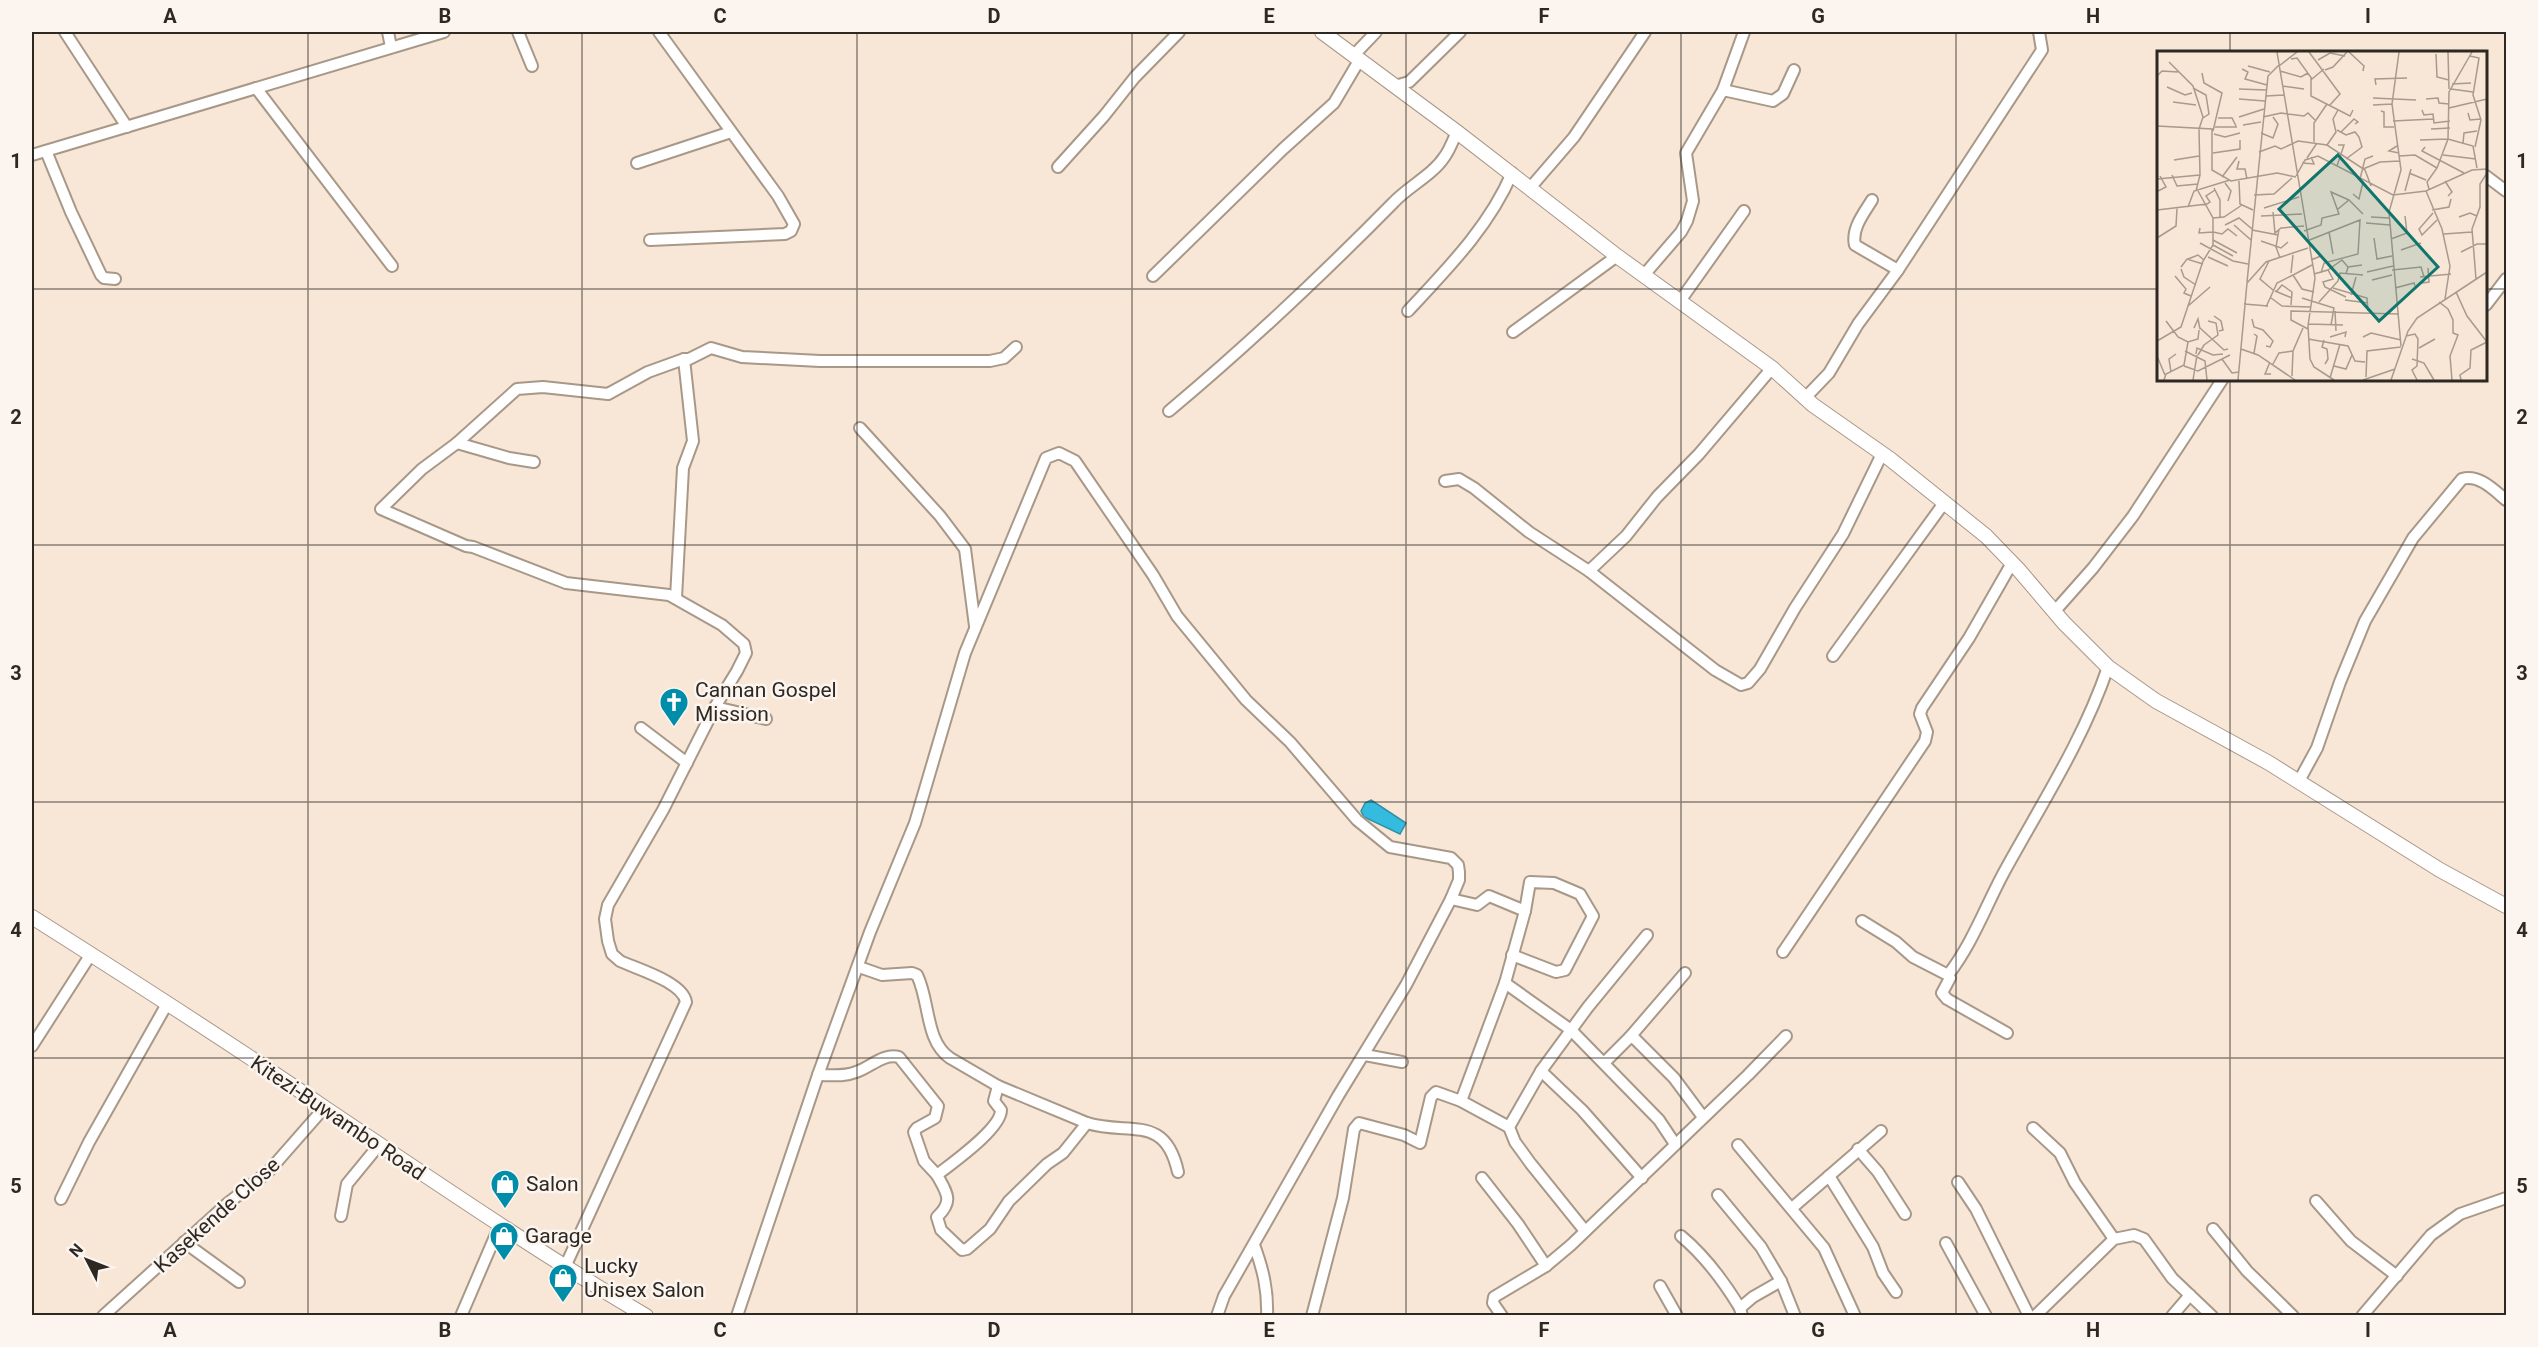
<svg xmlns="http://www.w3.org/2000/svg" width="2538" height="1347" font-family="Roboto,sans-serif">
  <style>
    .water { fill: #33bcdf; stroke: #3290a6; stroke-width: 1.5 }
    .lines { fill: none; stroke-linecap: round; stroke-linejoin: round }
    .minor-casing { stroke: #a89888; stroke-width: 14 }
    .tertiary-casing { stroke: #a89888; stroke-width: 16 }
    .minor { stroke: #fff; stroke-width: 10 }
    .tertiary { stroke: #fff; stroke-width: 14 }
    .grid { fill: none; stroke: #2e2822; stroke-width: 1.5; stroke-opacity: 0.55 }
    .labels { text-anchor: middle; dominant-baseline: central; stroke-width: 5; stroke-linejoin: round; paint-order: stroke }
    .poi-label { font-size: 21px; fill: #2e2822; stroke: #fcf5ef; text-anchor: start }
    .street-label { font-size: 21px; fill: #2e2822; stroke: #fcf5ef }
    .inset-road { fill: none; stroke: #a79a8e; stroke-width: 1.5 }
    .view { fill: #0f766e; fill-opacity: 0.15; stroke: #0f766e; stroke-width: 3 }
    .inset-edge { fill: none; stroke: #2e2822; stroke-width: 3 }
    .neatline { fill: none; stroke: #2e2822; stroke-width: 2 }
    .grid-label { font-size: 20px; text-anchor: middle; font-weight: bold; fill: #2e2822 }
  </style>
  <rect width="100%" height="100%" fill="#f8e6d6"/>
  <path class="water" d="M1371,800L1406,823L1400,834L1364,817L1361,811L1365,803Z"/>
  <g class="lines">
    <g class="minor-casing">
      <g id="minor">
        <path d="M65,32L127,127"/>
        <path d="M388,32L391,47"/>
        <path d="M518,32L532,66"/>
        <path d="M1354,55L1376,32"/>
        <path d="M1395,86L1409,82L1460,32"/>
        <path d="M256,88L392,266"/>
        <path d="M1723,90L1773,101L1783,94L1794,70"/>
        <path d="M46,151L71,212L101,275L104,278L115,279"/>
        <path d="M32,155L444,32"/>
        <path d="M637,163L731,132"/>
        <path d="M1058,167L1104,116L1135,77L1179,32"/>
        <path d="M2486,176L2506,191"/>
        <path d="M1530,188L1574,137L1645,32"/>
        <path d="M650,240L785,234L791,231L794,224L778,196L659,32"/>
        <path d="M1898,270L2042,50L2039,32"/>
        <path d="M1644,275L1681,232L1687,221L1693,201L1686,153L1723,90L1744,32"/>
        <path d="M1153,276L1283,149L1334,103L1360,59"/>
        <path d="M1680,301L1744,211"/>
        <path d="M2486,305L2506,279"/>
        <path d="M1408,311C1447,269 1489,227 1512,173"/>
        <path d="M1513,332L1617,256"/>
        <path d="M1805,398L1829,373L1858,324L1898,270L1855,245C1851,229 1864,213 1872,200"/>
        <path d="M1169,411C1248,345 1322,275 1394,202C1409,186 1433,175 1445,156C1450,149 1453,140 1457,132"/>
        <path d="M860,428L940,516L965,549L975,626"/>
        <path d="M457,443L509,458L534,462"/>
        <path d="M1445,481L1459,479L1474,488L1529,532L1589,571L1715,670L1741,685L1748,683L1760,669L1795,608L1843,534L1882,454"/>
        <path d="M1589,571L1626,536L1657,497L1699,454L1772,368"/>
        <path d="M676,598L683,468L693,441L684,359H689L711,348L742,357L820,361H990L1004,358L1016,347"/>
        <path d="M2054,612L2093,568L2133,516L2222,380"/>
        <path d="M1833,656L1944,503"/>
        <path d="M715,707L766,719"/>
        <path d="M641,728L687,763"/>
        <path d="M2299,781L2317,748L2340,682L2365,621L2413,538L2462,479C2479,474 2494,490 2506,500"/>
        <path d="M1451,899L1477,905L1489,896L1525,911L1505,983L1461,1101"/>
        <path d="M1862,921L1896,942L1913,957L1948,975L1950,978L1942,993L1947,999L2007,1033"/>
        <path d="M1783,952L1925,741L1927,732L1920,714L1922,708L1969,638L2012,563"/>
        <path d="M1512,955L1556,972L1565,970L1593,916L1580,894L1554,883L1530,882L1525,911"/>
        <path d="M859,967L882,975L912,973L917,975C930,1001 925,1041 950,1058L998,1086L1087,1123C1129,1136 1165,1113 1178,1172"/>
        <path d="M1948,975C1972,944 1985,908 2003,874C2040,806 2083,741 2108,667"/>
        <path d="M1505,983L1571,1030L1659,1120L1675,1144"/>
        <path d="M1630,1037L1685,973"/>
        <path d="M32,1046L91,954"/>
        <path d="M1365,1055L1402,1062"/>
        <path d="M1604,1063L1630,1037L1635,1039L1674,1078L1703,1117"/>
        <path d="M1541,1071L1582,1110L1642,1178"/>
        <path d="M818,1075C830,1075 844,1077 856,1072C871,1067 883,1053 899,1057L938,1106L935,1118L917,1128L914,1132L924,1161L937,1175"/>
        <path d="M998,1086L994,1101L1001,1110C1001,1129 952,1163 937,1175C947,1193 954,1201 937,1217L941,1230L962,1250L967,1249L990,1229L1009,1201L1047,1164L1063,1153L1087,1123"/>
        <path d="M2033,1128L2060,1153L2075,1183L2114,1239"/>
        <path d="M1738,1145L1824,1248L1855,1316"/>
        <path d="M1858,1149L1878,1172L1905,1214"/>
        <path d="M1829,1176L1873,1247L1883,1273L1896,1292"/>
        <path d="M1482,1178L1518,1224L1546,1266"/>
        <path d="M1958,1182L1976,1209L2029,1316"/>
        <path d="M1718,1195L1761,1247L1781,1281L1795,1316"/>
        <path d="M61,1199L89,1142L167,1004"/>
        <path d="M2316,1201L2351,1241L2397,1276"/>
        <path d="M1792,1208L1881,1131"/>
        <path d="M341,1216L347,1184L379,1145"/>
        <path d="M2213,1229L2247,1271L2293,1316"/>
        <path d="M1585,1231L1531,1164L1515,1142L1509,1127L1541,1071L1588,1007L1647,935"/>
        <path d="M1681,1236C1705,1256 1723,1280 1740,1308"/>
        <path d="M184,1242L239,1282"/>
        <path d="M1946,1243L1986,1316"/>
        <path d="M1254,1245C1263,1269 1268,1290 1267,1316"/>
        <path d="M565,1267L686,1002C683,982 637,969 620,961L612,954L608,941L605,919L608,905L663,810L715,707L737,671L746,653L744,644L722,625L669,595L566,583L473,547L466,546L381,509L422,469L457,443L517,389L543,387L608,394L648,372L684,359"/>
        <path d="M1660,1286L1677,1316"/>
        <path d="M103,1316L228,1203L268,1172L325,1107"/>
        <path d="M461,1316L500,1225"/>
        <path d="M737,1316L818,1075L870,932L915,823L965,653L1046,458L1059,453L1075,461L1153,575L1177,616L1246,700L1290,742L1357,820L1390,847L1451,858L1458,865L1459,872V880L1451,899L1406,985L1338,1096L1224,1296L1217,1316"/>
        <path d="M1312,1316L1343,1198L1354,1129L1359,1123L1404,1135L1420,1143L1431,1097L1436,1092L1461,1101L1509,1127"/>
        <path d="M1502,1316L1493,1303L1494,1297L1546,1266L1571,1245L1748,1075L1786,1036"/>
        <path d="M1742,1316L1740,1308L1753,1297L1781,1281"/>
        <path d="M2035,1316L2114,1239L2134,1235L2144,1239L2172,1278L2212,1316"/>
        <path d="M2172,1316L2190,1295"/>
        <path d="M2362,1316L2431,1235L2460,1214L2506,1198"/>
      </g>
    </g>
    <g class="tertiary-casing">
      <g id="tertiary">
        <path d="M1322,32L1457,132L1617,256L1772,368L1813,405L1890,459L1986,536L2018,569L2064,623L2108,667L2156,701L2269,763L2440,870L2506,906"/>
        <path d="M32,917C130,979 229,1042 325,1108C431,1179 536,1251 646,1316"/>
      </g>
    </g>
    <use href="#minor" class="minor"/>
    <use href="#tertiary" class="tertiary"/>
  </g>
  <path class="grid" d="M308,32V1316M582,32V1316M857,32V1316M1132,32V1316M1406,32V1316M1681,32V1316M1956,32V1316M2230,32V52M32,289H2158M2486,289H2506M2230,380V1316M32,545H2506M32,802H2506M32,1058H2506"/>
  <defs>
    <g id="church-pin" transform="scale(1.5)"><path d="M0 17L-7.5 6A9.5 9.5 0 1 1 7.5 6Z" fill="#008daa" stroke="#fcf5ef"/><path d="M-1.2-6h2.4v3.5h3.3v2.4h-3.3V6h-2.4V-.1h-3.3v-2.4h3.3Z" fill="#fff"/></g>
    <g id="shop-pin" transform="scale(1.5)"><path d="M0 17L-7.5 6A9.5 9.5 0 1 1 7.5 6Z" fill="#008daa" stroke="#fcf5ef"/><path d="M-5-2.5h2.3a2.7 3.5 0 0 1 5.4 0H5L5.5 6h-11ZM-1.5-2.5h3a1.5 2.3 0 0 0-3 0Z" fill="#fff"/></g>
  </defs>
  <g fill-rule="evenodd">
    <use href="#church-pin" x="674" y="702"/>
    <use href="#shop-pin" x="505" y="1184"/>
    <use href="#shop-pin" x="504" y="1236"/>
    <use href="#shop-pin" x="563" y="1278"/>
  </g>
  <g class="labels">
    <g class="poi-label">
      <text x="695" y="690">Cannan Gospel<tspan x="695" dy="24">Mission</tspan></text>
      <text x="526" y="1184">Salon</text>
      <text x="525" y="1236">Garage</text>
      <text x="584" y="1266">Lucky<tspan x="584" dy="24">Unisex Salon</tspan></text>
    </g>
    <g class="street-label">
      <text transform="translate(338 1118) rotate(34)">Kitezi-Buwambo Road</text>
      <text transform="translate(217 1215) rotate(-42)">Kasekende Close</text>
    </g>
  </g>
  <g transform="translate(2157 51)">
    <rect width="330" height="330" fill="#f8e6d6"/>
    <path class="inset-road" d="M120,1L158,227L151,275L153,308L157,316L177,329M152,1L183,43L172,55M192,1L207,15L206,20M242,1L235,53L244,119L232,161L244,295M291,1L292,38M279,3L280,26L292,29M313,5L322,7L316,44L324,69L318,96M134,8L140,7L155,28L167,18M161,9L173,2L188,5M12,11L36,35L46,66L42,78L43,124L39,140M91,15L113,21M122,15L140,1M85,18L91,21L88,28L110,34M168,19L176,16L190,1M123,20L144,26L151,22M45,22L47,32L65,42L56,80M0,25L5,20L21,21M154,26V45L193,65L196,59M295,33L314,32M219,34L218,28L250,27M125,35L147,38M10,36L28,44L35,42M36,37L49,44L52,63L46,67M82,38L109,39M294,38L316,41M109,45L127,44M216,47L259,49M82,48L108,50M269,48L281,47L282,52L292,53M16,51L39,54M216,54L235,53M292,57L330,48M265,59L267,64L276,63L277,72L293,70M224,60L227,61V76H237M311,62L313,69L324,68M82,66L107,58M106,66L124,62L147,65L151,62L158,69M61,67H75L79,75M236,70L276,68M86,74L104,71M0,75L55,78V119L74,130L120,122L139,126M58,76H80M274,78L293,77M180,79L189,84L198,81L202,86L205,96L189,108M184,81L197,68L201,71L198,73M104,82L116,87L121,73L116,66M57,83L68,86L83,82M263,89L291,88L316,95L320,117M157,91V72L170,53M306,92L307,82L320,80M170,94L179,81L176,68L181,59M240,95L232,100L242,102M268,96L265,100L307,122M102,101L118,95L124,98L141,90L170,94L208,119L214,135M56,102L83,98V89M286,104L319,108M242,105L258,104L280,117M150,107L160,92M17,109L42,105M82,110L80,118H88L90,128M145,112L157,113L154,106M180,115L187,94H181M206,118L223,111L243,110M252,122L269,129M15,124L20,135L41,133M139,125L148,109L161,105L236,144L269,140L315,119L330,118M65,126L80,106M0,128L43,124M203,128L208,108L216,105M82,130L83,153L96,159M288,130L295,141L291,145M68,132L74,140L71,150M57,137L63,149V167M272,138L270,131L280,117L291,88L292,41L315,1M1,140L9,136L3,125M248,140L254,118M269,140L285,178L293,215L288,248M196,143L202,148L206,131M97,144L117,143L135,127M31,156L37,140L73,129M107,157L142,146M181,158L192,149L206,163M0,159L50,153L53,151L49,145L58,139M275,159L292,156L294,148M116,161L118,182L124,177L147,175M276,162L262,178L265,184L280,169M104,165L145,163M214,166L232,167M302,166L313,162L320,165M56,167L67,166L85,154M209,172L233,174M68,174L82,167L95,178M77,174L94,189M43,177L42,182L56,181M122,178L119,196L123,207M95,179L121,184M147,180L164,174L165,167L182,163L174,141L192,149M56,181L65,183L71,178L80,185M172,181L176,203M287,183L315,181M0,187L19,175L20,157M217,187L220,208L235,205M234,188L250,182L248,165M56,189L80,202M104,190L124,197L131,191M150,190L203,169L201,203L167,212L164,222M43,192L76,210L91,213M56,194L76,205M244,199L264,192M304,201L320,193H330M51,206L71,215M31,208L41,204L47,209M154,209L164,205L170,211M112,210L103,228L116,239M155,214L136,224L145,238L157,241M24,216L30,208L46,213M24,218L27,226L39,234M171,219L185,209L191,216M235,219L264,216L267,226M210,221L236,215M134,222L136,204M157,223L171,219L176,228L166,231L168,236L189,246M189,223L191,216L205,214M18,225L29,238L27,242L34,245M263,226L294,223M319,228L315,178L323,156V133L330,122M215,229L235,224M90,231L111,25L122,14M265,232L272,231L271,217M176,237L210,247L211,260M238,237L257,232L258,235M118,240L135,247M119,241L125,234L135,241L134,254M299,241L310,265L330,291M194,244L199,226M114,247L125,255L154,256M145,247L177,257L174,274M188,249L211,252M162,251L181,230L183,222L206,224M282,251L291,258L296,269V282L301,284L293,305L295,329M87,253L111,255M31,255L53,236M109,256L120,232L136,224M178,260L179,280M57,265L64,270L66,279L62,280M95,268L97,276L106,279L116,290L113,296L109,295M9,270L21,286L31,291L41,288L42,279M151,273L186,274M37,277L41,268L43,278M43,277L67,299L71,298M151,278L134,269V260L242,263M97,283L100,285L97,302M249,285L258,283L261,288L260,315L255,319L260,329M173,286L189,281L188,286M206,286L214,282L244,289M151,288L191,295L198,310L208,311M167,289L165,296L170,298L171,308L168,313M0,290L24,276L46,210L56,194V167L41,140M262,297L278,288M84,298L101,304L138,329M28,300L48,310L50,329M39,303L40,297L56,304L66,303M41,304L47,294L61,284L59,272L51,270M0,305L8,324M65,308L75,322L82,321M255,308L267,312L277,329M113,311L108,323H114M116,313L122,302L136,300M27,315L41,320L73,304M177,315L189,318L195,304M14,321L12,308L19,303M135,325L136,300L146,277M209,326L210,300L244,296M173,327L183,293M7,329L9,323L27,314L31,291M36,329L40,304M81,329L90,232L109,211L151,197M206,329L238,318M234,329L251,280L260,267L330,221M304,329L303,324L313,317L314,299L330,291"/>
    <path class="view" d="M181,104L281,216L222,270L122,158Z"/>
    <rect width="330" height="330" class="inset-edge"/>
  </g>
  <rect width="2538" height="1347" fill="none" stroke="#fcf5ef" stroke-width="66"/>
  <g transform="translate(87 1260) rotate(312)" stroke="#fcf5ef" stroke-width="4.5" paint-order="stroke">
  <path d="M0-4.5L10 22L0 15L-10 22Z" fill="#2e2822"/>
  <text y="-9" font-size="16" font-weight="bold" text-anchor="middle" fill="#2e2822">N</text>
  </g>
  <rect x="33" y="33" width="2472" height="1281" class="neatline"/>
  <g class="grid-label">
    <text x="170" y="23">A</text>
    <text x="445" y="23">B</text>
    <text x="720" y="23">C</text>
    <text x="994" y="23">D</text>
    <text x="1269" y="23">E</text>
    <text x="1544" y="23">F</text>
    <text x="1818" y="23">G</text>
    <text x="2093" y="23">H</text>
    <text x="2368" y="23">I</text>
    <text x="16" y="168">1</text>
    <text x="2522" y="168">1</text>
    <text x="16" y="424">2</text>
    <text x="2522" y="424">2</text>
    <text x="16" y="680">3</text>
    <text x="2522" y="680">3</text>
    <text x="16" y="937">4</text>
    <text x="2522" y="937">4</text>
    <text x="16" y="1193">5</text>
    <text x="2522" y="1193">5</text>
    <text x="170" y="1337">A</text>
    <text x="445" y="1337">B</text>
    <text x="720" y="1337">C</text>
    <text x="994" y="1337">D</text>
    <text x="1269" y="1337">E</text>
    <text x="1544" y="1337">F</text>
    <text x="1818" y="1337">G</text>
    <text x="2093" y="1337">H</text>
    <text x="2368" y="1337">I</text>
  </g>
</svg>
